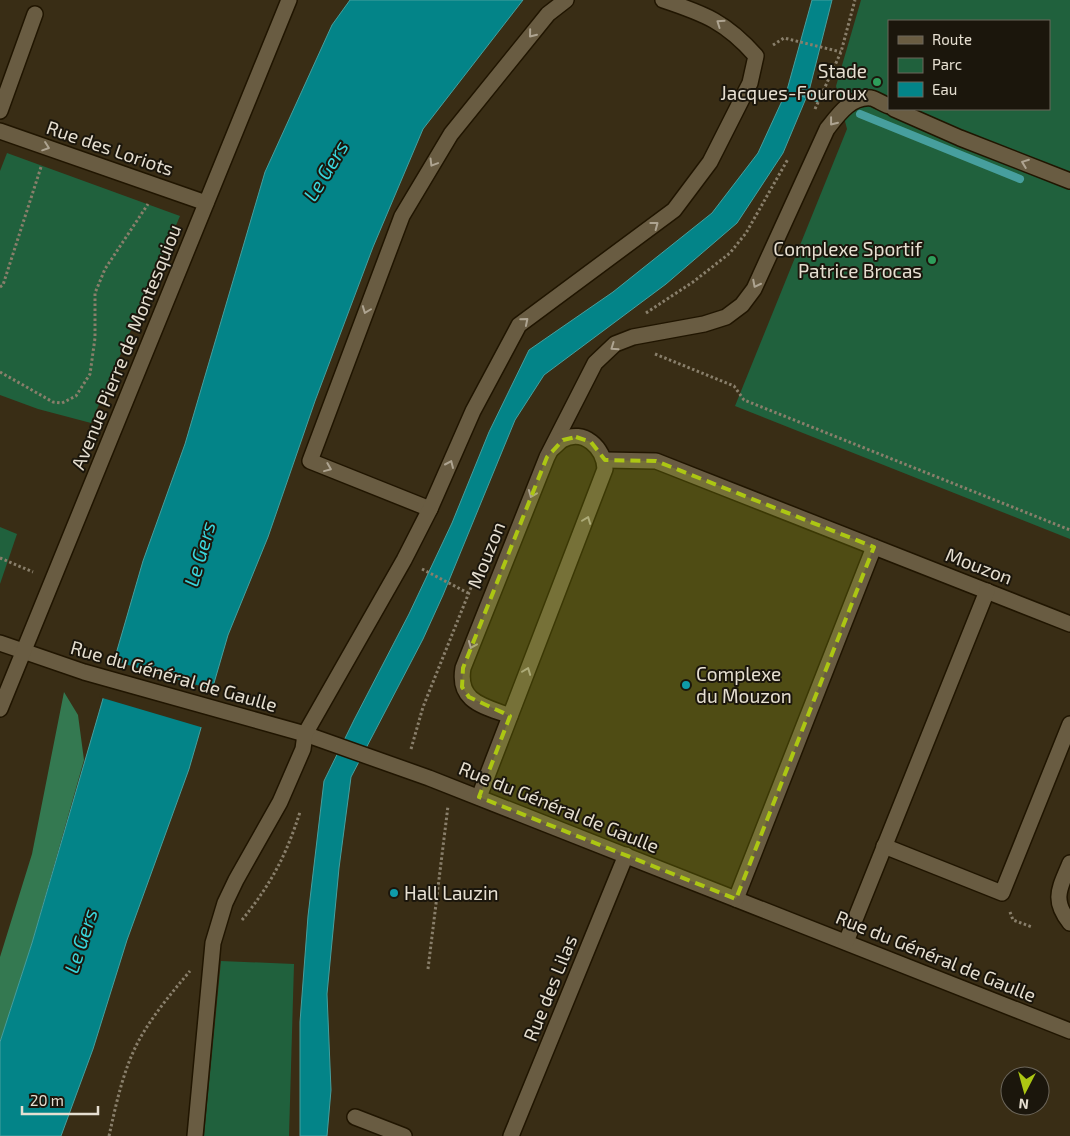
<svg xmlns="http://www.w3.org/2000/svg" width="1070" height="1136" font-family="'Exo 2',sans-serif">
  <style>
    .green { fill: #20613d; fill-rule: evenodd }
    .forest { fill: #347951 }
    .water { fill: #038488; stroke: #479f9e }
    .pier { fill: #392d15 }
    .lines { fill: none; stroke-linecap: round; stroke-linejoin: round }
    .stream { stroke: #479f9e; stroke-width: 8 }
    .minor-casing { stroke: #201500; stroke-width: 18 }
    .path { stroke: #897f6b; stroke-width: 3; stroke-dasharray: 2.5 2.5; stroke-linecap: butt }
    .minor { stroke: #695c42; stroke-width: 15 }
    .oneway { stroke: #aea491 }
    .marked { fill: #acc613; fill-opacity: 0.2; stroke: #acc613; stroke-width: 4; stroke-dasharray: 10 6; stroke-linejoin: round }
    .leisure-dot { fill: #2e9e5b; stroke: #1b160c; stroke-width: 2 }
    .culture-dot { fill: #0f9aa8; stroke: #1b160c; stroke-width: 2 }
    .labels { text-anchor: middle; stroke-width: 4; stroke-linejoin: round; paint-order: stroke }
    .poi-label { font-size: 19px; fill: #e6dfd1; stroke: #1b160c; text-anchor: end }
    .street-label { font-size: 19px; fill: #e6dfd1; stroke: #1b160c }
    .water-label { font-size: 20px; font-style: italic; fill: #3ad6dc; stroke: #1b160c }
  </style>
  <rect width="100%" height="100%" fill="#392d15"/>
  <!-- green -->
  <g class="green">
    <path d="M861 0H1070V539L735 406 847 129 836 86ZM889 21H1049V109H889Z"/>
    <path d="M7 153 180 216 91 423 38 409 0 395V171Z"/>
    <path d="M0 527 17 534 0 584Z"/>
    <path d="M221 961 294 964 289 1136H204Z"/>
  </g>
  <!-- forest -->
  <path class="forest" d="M64 692 78 715 84 760 32 943 0 1042V957L32 854Z"/>
  <!-- water -->
  <g class="water">
    <path d="M350 0H523L423 129 373 247 315 401 268 537 228 635 189 769 127 940 93 1049 61 1136H0V1042L32 943 143 561 185 444 265 172 332 25Z"/>
    <path d="M812 0H832L809 91 783 153 737 223 666 284 544 375 515 420 443 595 423 639 351 777 339 868 327 994 331 1090 327 1136H300V1022L308 916 324 781 354 720 409 614 452 523 489 432 529 350 613 292 712 213 758 153 787 90Z"/>
  </g>
  <!-- pier -->
  <path class="pier" d="M111 660 214 690 204 728 99 697Z"/>
  <g class="lines">
    <!-- stream -->
    <g class="stream">
      <path d="M800 92 817 98"/>
      <path d="M860 114 1020 179"/>
    </g>
    <defs>
      <g id="minor">
        <path d="M894 109 960 138 1070 181"/>
        <path d="M0 111 35 14"/>
        <path d="M0 131 206 203"/>
        <path d="M605 460 656 461 1070 624"/>
        <path d="M430 509 310 461 402 216 451 134 548 14 566 0"/>
        <path d="M0 643 84 672 305 734 429 778 1070 1031"/>
        <path d="M0 709 289 0"/>
        <path d="M510 716C484 706 457 702 463 668L547 457 595 363 615 344 633 337 704 324 726 317 742 305 754 289 827 129C838 115 851 96 871 98 876 99 883 104 889 106"/>
        <path d="M479 797 605 469C604 448 584 428 562 440 559 442 556 446 553 448"/>
        <path d="M884 846 1002 893 1070 724"/>
        <path d="M1070 863C1060 888 1051 899 1070 923"/>
        <path d="M736 899 874 547"/>
        <path d="M846 942 987 591"/>
        <path d="M355 1117 404 1136"/>
        <path d="M195 1136 213 943 225 903 236 880 280 802 303 749 305 734 404 560 430 509 473 411 519 325 674 210 710 162 750 83 756 56C726 22 705 14 663 0"/>
        <path d="M511 1136 626 855"/>
      </g>
    </defs>
    <!-- minor casing -->
    <use href="#minor" class="minor-casing"/>
    <!-- path -->
    <g class="path">
      <path d="M773 45 784 38 841 52"/>
      <path d="M815 109 841 52 855 0"/>
      <path d="M0 287 3 285 41 167"/>
      <path d="M646 313 693 282 730 253 746 233 788 159"/>
      <path d="M655 354 734 386 744 400 1070 530"/>
      <path d="M0 372 53 402 62 403 76 396 90 374 95 338V293L105 269 148 204"/>
      <path d="M0 558 33 572"/>
      <path d="M422 569 468 593"/>
      <path d="M411 749 423 707 474 580"/>
      <path d="M1010 912 1013 920 1032 927"/>
      <path d="M242 920C271 884 286 856 300 812"/>
      <path d="M428 969 448 806"/>
      <path d="M109 1136C117 1100 125 1061 145 1030 158 1009 174 990 190 971"/>
    </g>
    <!-- minor -->
    <use href="#minor" class="minor"/>
  </g>
  <!-- one-way arrows -->
  <defs><path id="oneway-chevron" d="M-2-3.5L2.5 0L-2 3.5" fill="none" stroke-width="1.6" stroke-linecap="round" stroke-linejoin="round" transform="scale(1.25)"/></defs>
  <g class="oneway">
    <use href="#oneway-chevron" transform="translate(720 23) rotate(-145)"/>
    <use href="#oneway-chevron" transform="translate(532 34) rotate(129)"/>
    <use href="#oneway-chevron" transform="translate(833 122) rotate(128)"/>
    <use href="#oneway-chevron" transform="translate(46 147) rotate(19)"/>
    <use href="#oneway-chevron" transform="translate(433 163) rotate(121)"/>
    <use href="#oneway-chevron" transform="translate(1025 163) rotate(-159)"/>
    <use href="#oneway-chevron" transform="translate(655 225) rotate(-37)"/>
    <use href="#oneway-chevron" transform="translate(756 284) rotate(117)"/>
    <use href="#oneway-chevron" transform="translate(366 310) rotate(111)"/>
    <use href="#oneway-chevron" transform="translate(525 321) rotate(-40)"/>
    <use href="#oneway-chevron" transform="translate(614 347) rotate(145)"/>
    <use href="#oneway-chevron" transform="translate(450 464) rotate(-66)"/>
    <use href="#oneway-chevron" transform="translate(328 468) rotate(22)"/>
    <use href="#oneway-chevron" transform="translate(532 494) rotate(112)"/>
    <use href="#oneway-chevron" transform="translate(587 520) rotate(-69)"/>
    <use href="#oneway-chevron" transform="translate(472 645) rotate(112)"/>
    <use href="#oneway-chevron" transform="translate(527 671) rotate(-69)"/>
  </g>
  <!-- marked area -->
  <path class="marked" d="M576 437 591 442 605 460 656 461 874 547 736 899 479 797 510 716 469 697 462 687 463 668 547 457 563 440Z"/>
  <!-- markers -->
  <g class="leisure-dot">
    <circle cx="877" cy="82" r="5"/>
    <circle cx="932" cy="260" r="5"/>
  </g>
  <g class="culture-dot">
    <circle cx="686" cy="685" r="5"/>
    <circle cx="394" cy="893" r="5"/>
  </g>
  <g class="labels">
    <!-- poi labels -->
    <g class="poi-label">
      <text x="867" y="78">Stade<tspan x="867" dy="22">Jacques-Fouroux</tspan></text>
      <text x="922" y="256">Complexe Sportif<tspan x="922" dy="22">Patrice Brocas</tspan></text>
      <text x="696" y="681" text-anchor="start">Complexe<tspan x="696" dy="22">du Mouzon</tspan></text>
      <text x="404" y="900" text-anchor="start">Hall Lauzin</text>
    </g>
    <!-- street labels -->
    <g class="street-label">
      <text transform="translate(110 148) rotate(19)" y="7">Rue des Loriots</text>
      <text transform="translate(126 347) rotate(-68)" y="7">Avenue Pierre de Montesquiou</text>
      <text transform="translate(486 555) rotate(-68)" y="7">Mouzon</text>
      <text transform="translate(979 566) rotate(21)" y="7">Mouzon</text>
      <text transform="translate(174 676) rotate(16)" y="7">Rue du Général de Gaulle</text>
      <text transform="translate(559 807) rotate(22)" y="7">Rue du Général de Gaulle</text>
      <text transform="translate(936 956) rotate(22)" y="7">Rue du Général de Gaulle</text>
      <text transform="translate(550 988) rotate(-68)" y="7">Rue des Lilas</text>
    </g>
    <!-- water labels -->
    <g class="water-label">
      <text transform="translate(326 171) rotate(-59)" y="7">Le Gers</text>
      <text transform="translate(200 554) rotate(-74)" y="7">Le Gers</text>
      <text transform="translate(81 941) rotate(-72)" y="7">Le Gers</text>
    </g>
  </g>
  <!-- legend -->
  <rect x="888" y="20" width="162" height="90" fill="#1b160c" stroke="#6c665b"/>
  <rect x="898" y="36" width="25" height="8" fill="#695c42" stroke="#6c665b"/>
  <text x="932" y="45" font-size="15" fill="#e6dfd1">Route</text>
  <rect x="898" y="58" width="25" height="15" fill="#20613d" stroke="#6c665b"/>
  <text x="932" y="70" font-size="15" fill="#e6dfd1">Parc</text>
  <rect x="898" y="82" width="25" height="15" fill="#038488" stroke="#6c665b"/>
  <text x="932" y="95" font-size="15" fill="#e6dfd1">Eau</text>
  <!-- north arrow -->
  <g transform="translate(1025 1091) rotate(186)"><circle r="24" fill="#1b160c" stroke="#6c665b"/>
  <path d="M0-4L9 19L0 12L-9 19Z" fill="#acc613"/>
  <text y="-8" font-size="14" font-weight="bold" text-anchor="middle" fill="#e6dfd1">N</text>
  </g>
  <!-- scale -->
  <path d="M22 1106v8h76v-8" fill="none" stroke="#e6dfd1" stroke-width="2.5"/>
  <text x="30" y="1106" font-size="15" fill="#e6dfd1" stroke="#1b160c" stroke-width="4" paint-order="stroke">20 m</text>
</svg>
